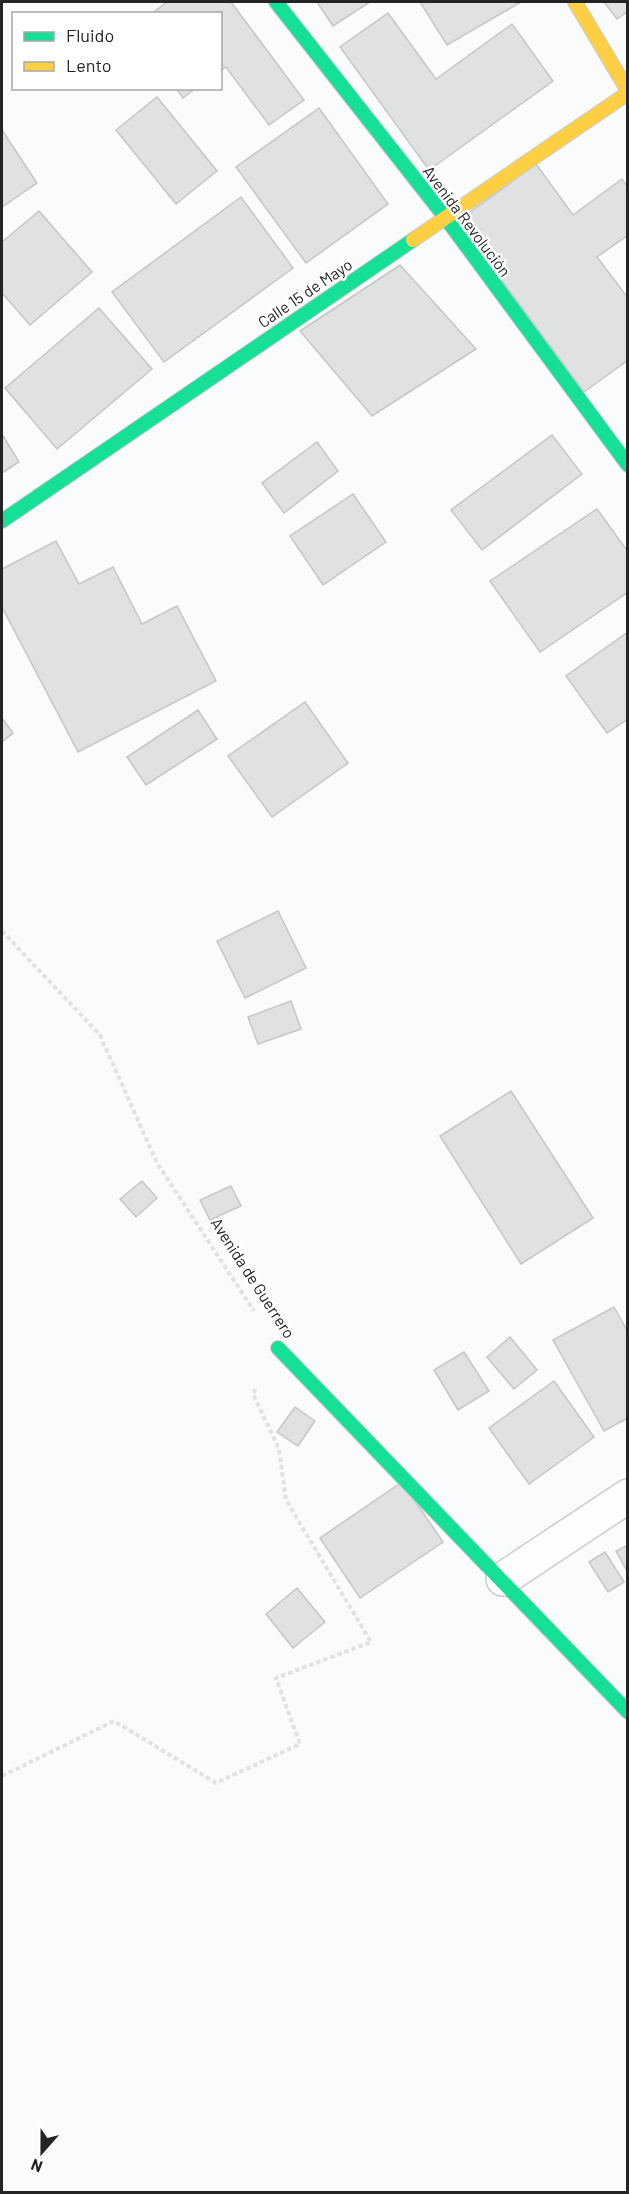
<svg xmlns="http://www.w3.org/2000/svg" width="629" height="2194" font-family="Barlow,sans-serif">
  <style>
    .building { fill: #e0e1e3; stroke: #c5c6c7; stroke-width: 1.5 }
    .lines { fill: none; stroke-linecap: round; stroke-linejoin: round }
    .street-casing { stroke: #cbcccd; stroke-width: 36 }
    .fast-casing { stroke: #cbcccd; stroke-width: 16 }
    .slow-casing { stroke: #cbcccd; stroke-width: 16 }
    .path { stroke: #e2e2e4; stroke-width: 4; stroke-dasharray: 4.5 3; stroke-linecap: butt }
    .street { stroke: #fefeff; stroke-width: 33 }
    .fast { stroke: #16e098; stroke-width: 14 }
    .slow { stroke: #ffcf43; stroke-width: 14 }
    .labels { text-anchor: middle; stroke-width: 5; stroke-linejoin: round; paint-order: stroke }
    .street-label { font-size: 16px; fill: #232425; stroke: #fff }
  </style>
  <rect width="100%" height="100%" fill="#fafbfd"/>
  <!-- building -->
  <g class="building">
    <path d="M167 2H231L304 100 269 125 226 67 220 71V14H151Z"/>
    <path d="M317 2H370L333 26Z"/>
    <path d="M420 2H521L447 45Z"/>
    <path d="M604 2H628V11L617 19Z"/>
    <path d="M388 13 436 79 512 24 553 81 429 170 340 47Z"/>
    <path d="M176 88H196L183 98Z"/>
    <path d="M157 97 217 171 176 204 116 130Z"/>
    <path d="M319 108 388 204 306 263 236 167Z"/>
    <path d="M2 130 37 183 2 207Z"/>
    <path d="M536 164 573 215 622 179 628 187V235L597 257 628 298V360L584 392 458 221Z"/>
    <path d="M241 197 293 268 164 362 112 292Z"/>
    <path d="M39 211 92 272 30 325 2 293V242Z"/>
    <path d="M400 265 476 349 372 416 300 331Z"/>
    <path d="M99 308 152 369 57 449 5 388Z"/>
    <path d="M2 434 19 462 2 473Z"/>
    <path d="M552 435 582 474 482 550 451 510Z"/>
    <path d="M317 442 338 471 284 513 262 483Z"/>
    <path d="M353 494 386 542 323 585 290 536Z"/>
    <path d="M597 509 628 552V592L540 652 490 581Z"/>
    <path d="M56 541 79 584 113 567 142 624 177 606 216 681 78 752 2 607V569Z"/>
    <path d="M628 632V719L607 733 566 676Z"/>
    <path d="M305 702 348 763 272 817 228 756Z"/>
    <path d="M198 710 217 739 146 785 127 757Z"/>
    <path d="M2 718 13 733 2 742Z"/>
    <path d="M278 911 306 968 245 998 217 941Z"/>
    <path d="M291 1001 301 1029 258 1044 248 1017Z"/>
    <path d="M511 1091 593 1218 521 1264 440 1136Z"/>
    <path d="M142 1181 157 1198 136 1217 120 1199Z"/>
    <path d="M231 1186 241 1206 210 1220 200 1200Z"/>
    <path d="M614 1307 628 1332V1418L604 1431 553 1340Z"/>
    <path d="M510 1337 537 1370 514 1389 487 1357Z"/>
    <path d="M464 1352 489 1391 458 1410 434 1370Z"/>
    <path d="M554 1381 594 1437 529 1484 489 1428Z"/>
    <path d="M295 1407 315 1421 298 1446 277 1432Z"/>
    <path d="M402 1482 443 1542 360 1598 320 1538Z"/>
    <path d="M628 1545V1573L616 1551Z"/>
    <path d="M605 1552 624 1582 608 1592 589 1562Z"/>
    <path d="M297 1588 325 1622 293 1648 266 1614Z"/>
  </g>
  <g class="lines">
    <defs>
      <path id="street" d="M503 1579 628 1496"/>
      <g id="fast">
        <path d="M276 2 445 217 628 465"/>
        <path d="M2 521 413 240"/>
        <path d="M278 1348 628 1712"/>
      </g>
      <g id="slow">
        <path d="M575 2 628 91"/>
        <path d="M413 240 628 93"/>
      </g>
    </defs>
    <!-- street casing -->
    <use href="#street" class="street-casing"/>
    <!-- fast casing -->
    <use href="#fast" class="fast-casing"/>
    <!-- slow casing -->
    <use href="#slow" class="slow-casing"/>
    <!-- path -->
    <g class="path">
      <path d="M2 931 100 1035 157 1163 254 1311"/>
      <path d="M2 1776 114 1721 216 1783 300 1744 276 1678 371 1642 286 1500 279 1449 253 1394 256 1388"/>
    </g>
    <!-- street -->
    <use href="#street" class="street"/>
    <!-- fast -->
    <use href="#fast" class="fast"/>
    <!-- slow -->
    <use href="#slow" class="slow"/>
  </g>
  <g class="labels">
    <!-- street labels -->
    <g class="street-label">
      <text transform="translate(467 221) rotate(53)" y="6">Avenida Revolución</text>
      <text transform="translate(305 293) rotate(-34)" y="6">Calle 15 de Mayo</text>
      <text transform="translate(253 1278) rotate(57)" y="6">Avenida de Guerrero</text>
    </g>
  </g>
  <!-- border -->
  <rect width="629" height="2194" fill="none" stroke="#232425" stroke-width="6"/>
  <!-- legend -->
  <rect x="12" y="12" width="210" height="78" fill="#ffffff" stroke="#a7a7a8" stroke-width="1.5"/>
  <rect x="24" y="32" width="30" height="9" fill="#16e098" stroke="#a7a7a8" stroke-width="1.5"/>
  <text x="66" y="42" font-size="18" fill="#232425">Fluido</text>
  <rect x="24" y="62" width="30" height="9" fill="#ffcf43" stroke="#a7a7a8" stroke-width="1.5"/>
  <text x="66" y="72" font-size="18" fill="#232425">Lento</text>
  <!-- north arrow -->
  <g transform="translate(42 2152) rotate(201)" stroke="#ffffff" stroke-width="4.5" paint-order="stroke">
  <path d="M0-4.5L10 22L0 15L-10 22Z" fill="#232425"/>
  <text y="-9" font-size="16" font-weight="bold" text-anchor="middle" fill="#232425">N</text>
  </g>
</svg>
